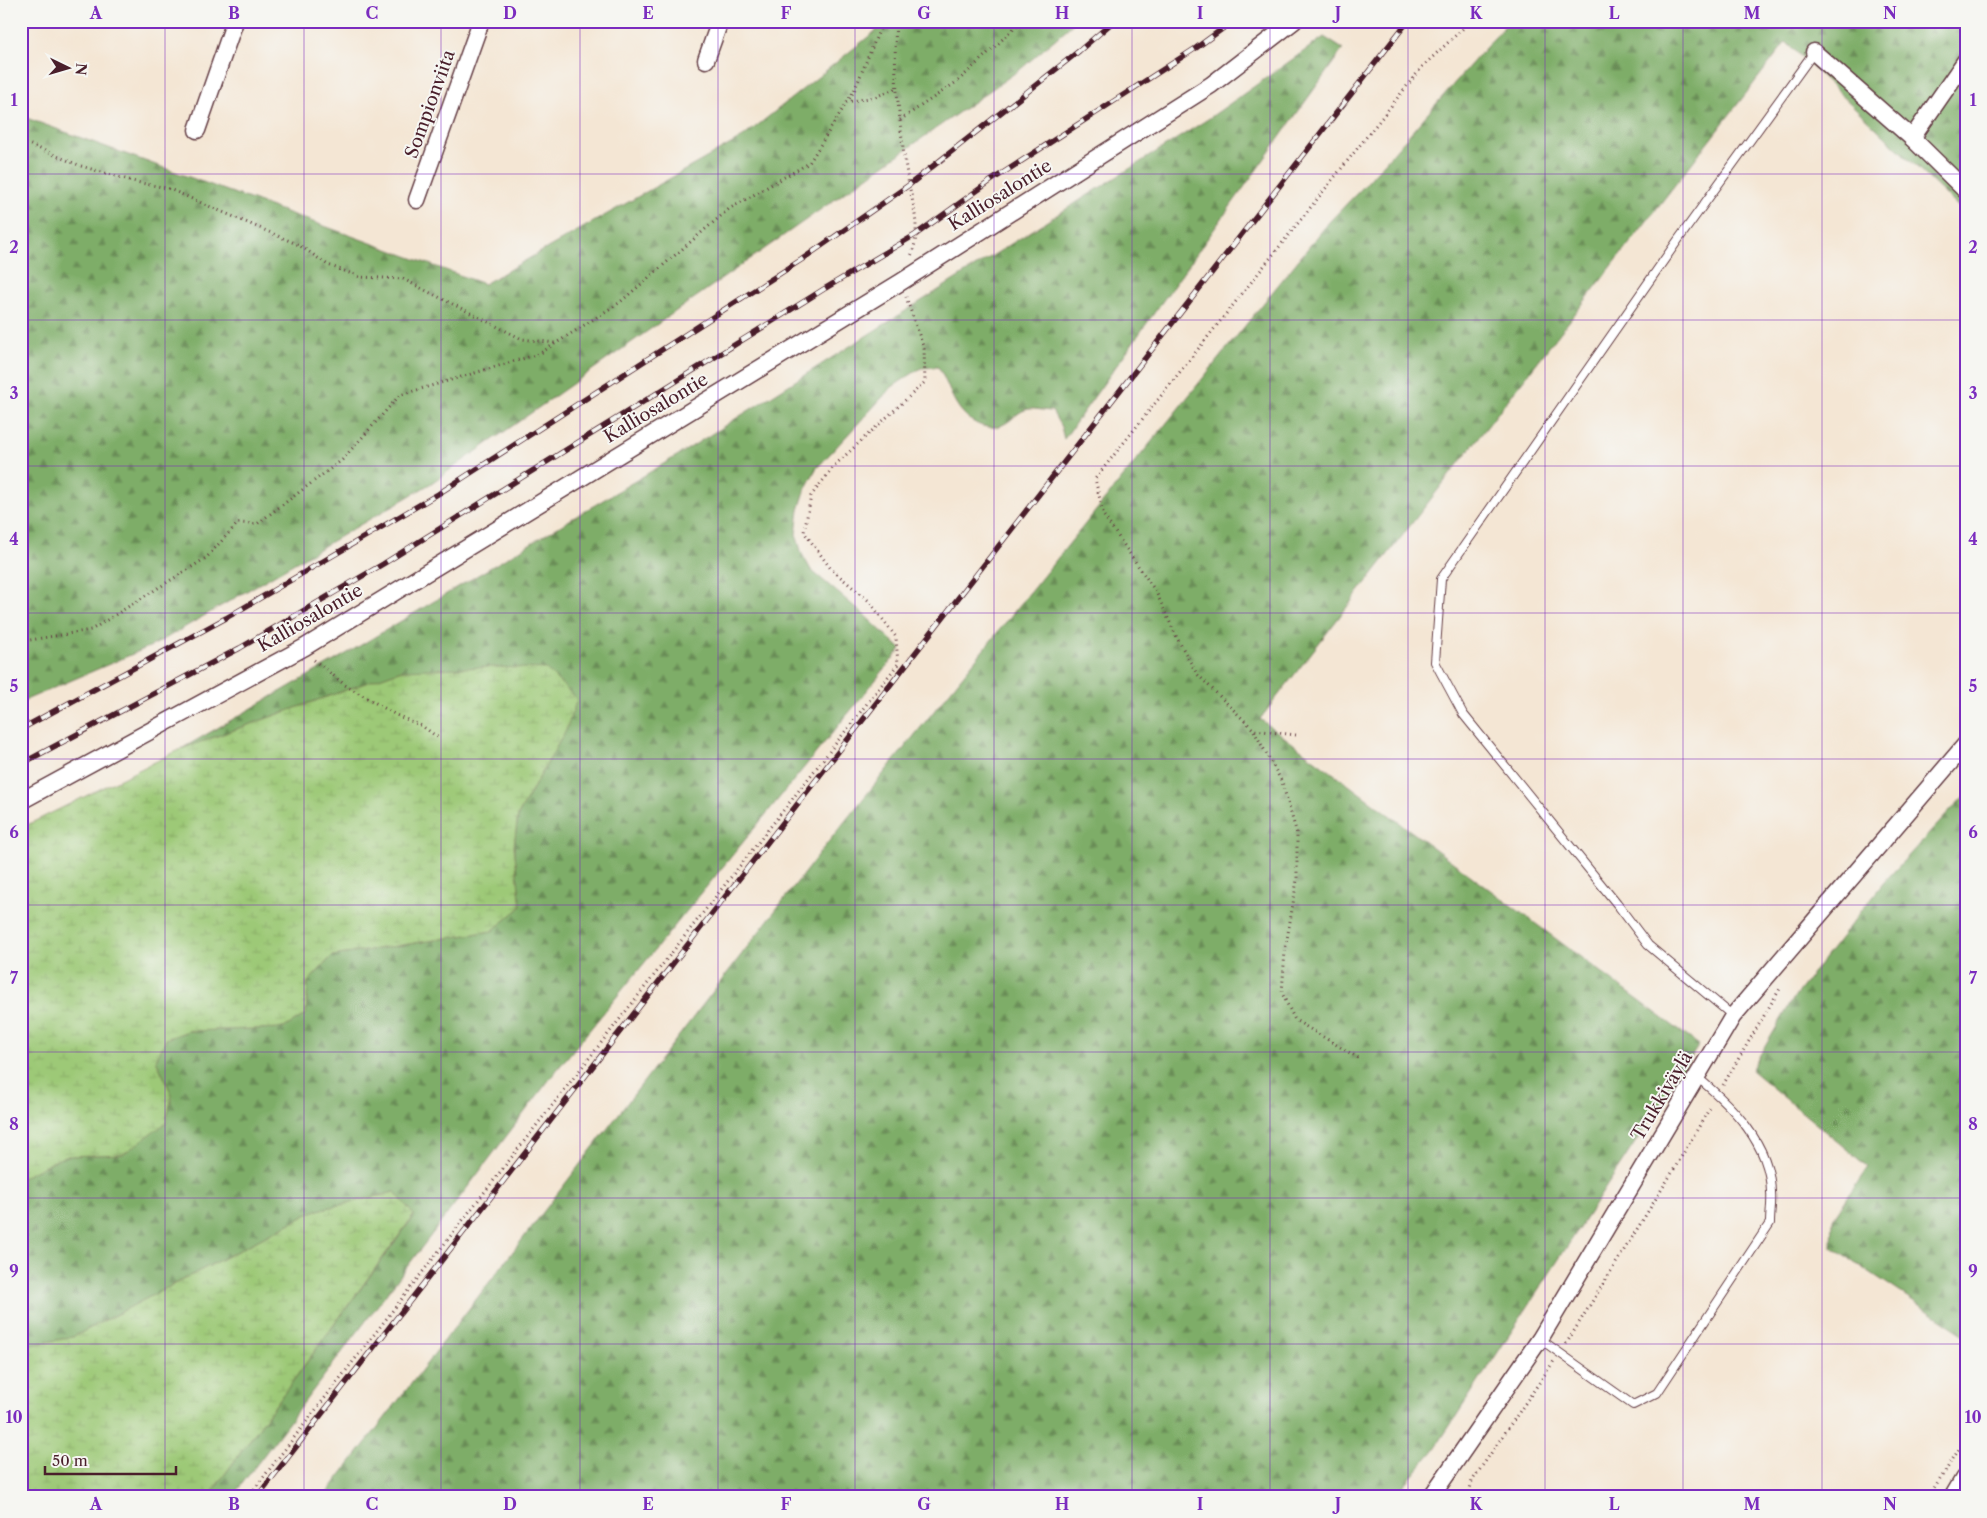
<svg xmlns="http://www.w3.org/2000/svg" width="1987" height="1518" font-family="'Libre Caslon Text',serif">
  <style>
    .forest { fill: url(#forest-firs); stroke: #64664a }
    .wetland { fill: url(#wetland-marsh); stroke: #747451 }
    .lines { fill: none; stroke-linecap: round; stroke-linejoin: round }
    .lane-casing { stroke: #643d44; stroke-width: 10 }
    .street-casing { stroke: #643d44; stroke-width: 19 }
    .secondary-casing { stroke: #643d44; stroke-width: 25 }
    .path { stroke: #643d44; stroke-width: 3; stroke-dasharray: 1 4; stroke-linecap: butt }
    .lane { stroke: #fff; stroke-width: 8 }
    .street { stroke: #fff; stroke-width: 16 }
    .secondary { stroke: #fff; stroke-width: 22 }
    .rail-casing { stroke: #4a1f2b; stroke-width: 5.5 }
    .rail { stroke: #f6f6f2; stroke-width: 4; stroke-dasharray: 11; stroke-linecap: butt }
    .grid { fill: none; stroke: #7b2cbf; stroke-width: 1; stroke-opacity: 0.55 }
    .labels { text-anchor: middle; stroke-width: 4; stroke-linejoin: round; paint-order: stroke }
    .street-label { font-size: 18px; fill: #4a1f2b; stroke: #f6f6f2 }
    .neatline { fill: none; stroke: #7b2cbf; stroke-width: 2 }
    .grid-label { font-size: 16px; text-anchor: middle; font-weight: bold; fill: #7b2cbf }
  </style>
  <defs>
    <pattern id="forest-firs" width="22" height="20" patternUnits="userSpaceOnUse" patternTransform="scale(1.25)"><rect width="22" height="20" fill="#7ead68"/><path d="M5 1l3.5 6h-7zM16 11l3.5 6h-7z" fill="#698c56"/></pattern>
    <pattern id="wetland-marsh" width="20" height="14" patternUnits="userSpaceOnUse" patternTransform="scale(1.25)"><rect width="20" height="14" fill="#9dc977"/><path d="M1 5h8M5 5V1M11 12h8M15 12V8" fill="none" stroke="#89ac67"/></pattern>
  </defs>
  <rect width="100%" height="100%" fill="#f6f6f2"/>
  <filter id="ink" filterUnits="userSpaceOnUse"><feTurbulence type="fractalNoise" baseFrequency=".02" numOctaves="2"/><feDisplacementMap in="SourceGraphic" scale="10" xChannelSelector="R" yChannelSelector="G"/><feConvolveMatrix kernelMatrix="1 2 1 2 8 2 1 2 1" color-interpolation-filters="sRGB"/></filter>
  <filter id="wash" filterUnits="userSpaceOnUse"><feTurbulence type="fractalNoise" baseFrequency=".0096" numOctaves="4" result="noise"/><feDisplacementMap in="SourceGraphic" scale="20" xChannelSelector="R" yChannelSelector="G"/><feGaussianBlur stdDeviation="1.12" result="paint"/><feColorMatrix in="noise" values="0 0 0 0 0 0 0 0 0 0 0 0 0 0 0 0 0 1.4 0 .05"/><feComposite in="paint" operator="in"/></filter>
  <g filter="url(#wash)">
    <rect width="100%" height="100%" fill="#f4e6d4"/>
    <!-- forest -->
    <g class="forest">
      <path d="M888 21H1076L1022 68 430 484 156 644 21 702V116L484 284 743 137Z"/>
      <path d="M1509 21H1966V214L1786 42 1260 719 1699 1045 1434 1450 1394 1497H324L825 846 1329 222 1364 186Z"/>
      <path d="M1324 37 1343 49 1064 439 1061 427 1052 411C1044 411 1032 407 1025 410 1018 412 1012 420 1006 423 992 432 975 426 964 414 951 401 948 382 938 367L921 368 892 387 816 469 806 488 799 510 796 534 802 554 811 570 862 613 901 649 556 1071 232 1497H215L214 1489 414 1216 395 1192 314 1211 73 1337 21 1347V1287L28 1282 24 1254 21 1253V1178L65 1156 123 1154 172 1095 156 1060 166 1039 188 1031 284 1028 306 1014 308 982 332 956 492 931 521 907 514 846 518 815 566 730 402 670 181 749 346 654 680 454 1208 119Z"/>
      <path d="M1966 794V1336L1832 1247 1833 1219 1868 1167 1751 1070 1795 996 1884 882Z"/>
    </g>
    <!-- wetland -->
    <g class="wetland">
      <path d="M492 667 546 669 577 699 566 730 518 815 514 846 521 907 492 931 332 956 308 982 306 1014 284 1028 188 1031 166 1039 156 1060 172 1095 166 1123 123 1154 65 1156 21 1178V828L181 749 402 670Z"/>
      <path d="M395 1192 414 1215 214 1489 215 1497H21V1347L73 1337 314 1211Z"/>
    </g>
  </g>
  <g filter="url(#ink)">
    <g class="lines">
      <defs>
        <g id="lane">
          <path d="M1733 1016 1648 945 1617 904 1463 714 1435 662 1441 579 1678 240 1814 52"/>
          <path d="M1540 1339 1633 1405 1657 1393 1770 1223C1770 1213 1772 1203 1771 1192 1770 1143 1732 1106 1697 1077"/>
        </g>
        <g id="street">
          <path d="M1814 52 1912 138 1966 191"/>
          <path d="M706 60 720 21"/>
          <path d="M197 130 235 21"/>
          <path d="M1912 138 1966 60"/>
          <path d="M417 200 481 21"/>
          <path d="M21 801 305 647 901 282 1211 85 1294 21"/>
          <path d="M1431 1497 1540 1339 1733 1016 1966 744"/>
        </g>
        <path id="secondary" d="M1956 1497 1966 1480"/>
      </defs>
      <!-- lane casing -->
      <use href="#lane" class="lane-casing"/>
      <!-- street casing -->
      <use href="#street" class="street-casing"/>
      <!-- secondary casing -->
      <use href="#secondary" class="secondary-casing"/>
      <!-- path -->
      <g class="path">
        <path d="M896 21C894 54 896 88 900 120 902 142 905 164 909 185 914 207 921 233 911 256"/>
        <path d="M846 102 875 97 897 88"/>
        <path d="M900 120 958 81 1022 21"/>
        <path d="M21 141 81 166 136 182 167 188 299 245 328 265 360 277 403 279 522 339 555 343"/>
        <path d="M21 643 24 641 91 630 206 558 238 523 257 524 342 460 400 395 539 354 619 303 729 209 809 163 854 91 883 21"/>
        <path d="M314 660 345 685 396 715 422 726 440 739"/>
        <path d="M1254 731 1282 782 1297 834V880L1285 951 1282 993 1295 1020 1360 1059"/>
        <path d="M1296 735 1254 730 1197 674 1177 638 1156 592 1104 516 1095 479 1422 67 1471 21"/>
        <path d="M1723 1085 1781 987"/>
        <path d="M1566 1344 1673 1171 1711 1106"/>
        <path d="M248 1497 525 1140 898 664 896 637 869 601 831 569 804 532 811 496 835 465 925 382 924 349 906 297"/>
        <path d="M1468 1497 1472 1481 1554 1361"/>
        <path d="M1929 1497 1966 1438"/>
      </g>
      <!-- lane -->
      <use href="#lane" class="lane"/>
      <!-- street -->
      <use href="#street" class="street"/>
      <!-- secondary -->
      <use href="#secondary" class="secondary"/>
      <defs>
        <g id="rail">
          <path d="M21 729 226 618 438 494 801 260 909 185 1079 51 1114 21"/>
          <path d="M21 764 240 648 383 564 824 289 915 235 992 180 1196 48 1233 21"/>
          <path d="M257 1497 1408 21"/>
        </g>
      </defs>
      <!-- rail casing -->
      <use href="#rail" class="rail-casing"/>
      <!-- rail -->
      <use href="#rail" class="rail"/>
    </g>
  </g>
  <!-- grid -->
  <path class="grid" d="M165 21V1497M304 21V1497M441 21V1497M580 21V1497M718 21V1497M855 21V1497M994 21V1497M1132 21V1497M1270 21V1497M1408 21V1497M1545 21V1497M1683 21V1497M1822 21V1497M21 174H1966M21 320H1966M21 466H1966M21 613H1966M21 759H1966M21 905H1966M21 1052H1966M21 1198H1966M21 1344H1966"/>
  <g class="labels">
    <!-- street labels -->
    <g class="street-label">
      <text transform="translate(430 104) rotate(-70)" y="6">Sompionviita</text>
      <text transform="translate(1000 195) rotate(-32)" y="6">Kalliosalontie</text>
      <text transform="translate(656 408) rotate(-31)" y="6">Kalliosalontie</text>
      <text transform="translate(310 618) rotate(-30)" y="6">Kalliosalontie</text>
      <text transform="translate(1662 1096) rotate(-59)" y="6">Trukkiväylä</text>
    </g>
  </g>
  <!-- margin -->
  <rect width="1987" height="1518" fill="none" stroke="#f6f6f2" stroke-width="55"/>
  <!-- north arrow -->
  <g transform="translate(68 68) rotate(95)" stroke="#f6f6f2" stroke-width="4" paint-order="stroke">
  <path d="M0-4L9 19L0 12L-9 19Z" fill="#4a1f2b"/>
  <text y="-8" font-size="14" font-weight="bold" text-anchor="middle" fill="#4a1f2b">N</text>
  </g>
  <!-- scale -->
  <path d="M45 1466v8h131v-8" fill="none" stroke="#4a1f2b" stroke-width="2.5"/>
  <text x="52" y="1466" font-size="15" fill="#4a1f2b" stroke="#f6f6f2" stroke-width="4" paint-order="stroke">50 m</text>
  <rect x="28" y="28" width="1932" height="1462" class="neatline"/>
  <g class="grid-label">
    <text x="96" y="19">A</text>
    <text x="234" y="19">B</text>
    <text x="372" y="19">C</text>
    <text x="510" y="19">D</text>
    <text x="648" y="19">E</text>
    <text x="786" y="19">F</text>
    <text x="924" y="19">G</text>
    <text x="1062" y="19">H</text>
    <text x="1200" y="19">I</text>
    <text x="1338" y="19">J</text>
    <text x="1476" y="19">K</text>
    <text x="1614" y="19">L</text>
    <text x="1752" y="19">M</text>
    <text x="1890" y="19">N</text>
    <text x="14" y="106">1</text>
    <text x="1973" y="106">1</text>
    <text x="14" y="253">2</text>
    <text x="1973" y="253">2</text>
    <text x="14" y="399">3</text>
    <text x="1973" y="399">3</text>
    <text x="14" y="545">4</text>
    <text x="1973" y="545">4</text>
    <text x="14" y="692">5</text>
    <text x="1973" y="692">5</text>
    <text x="14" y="838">6</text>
    <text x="1973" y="838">6</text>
    <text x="14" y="984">7</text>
    <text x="1973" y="984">7</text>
    <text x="14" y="1130">8</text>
    <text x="1973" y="1130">8</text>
    <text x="14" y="1277">9</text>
    <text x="1973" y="1277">9</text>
    <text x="14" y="1423">10</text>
    <text x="1973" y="1423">10</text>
    <text x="96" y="1510">A</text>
    <text x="234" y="1510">B</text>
    <text x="372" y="1510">C</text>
    <text x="510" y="1510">D</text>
    <text x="648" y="1510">E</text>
    <text x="786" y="1510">F</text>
    <text x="924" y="1510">G</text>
    <text x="1062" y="1510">H</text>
    <text x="1200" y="1510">I</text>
    <text x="1338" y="1510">J</text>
    <text x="1476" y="1510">K</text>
    <text x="1614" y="1510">L</text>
    <text x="1752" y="1510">M</text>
    <text x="1890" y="1510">N</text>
  </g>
</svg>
